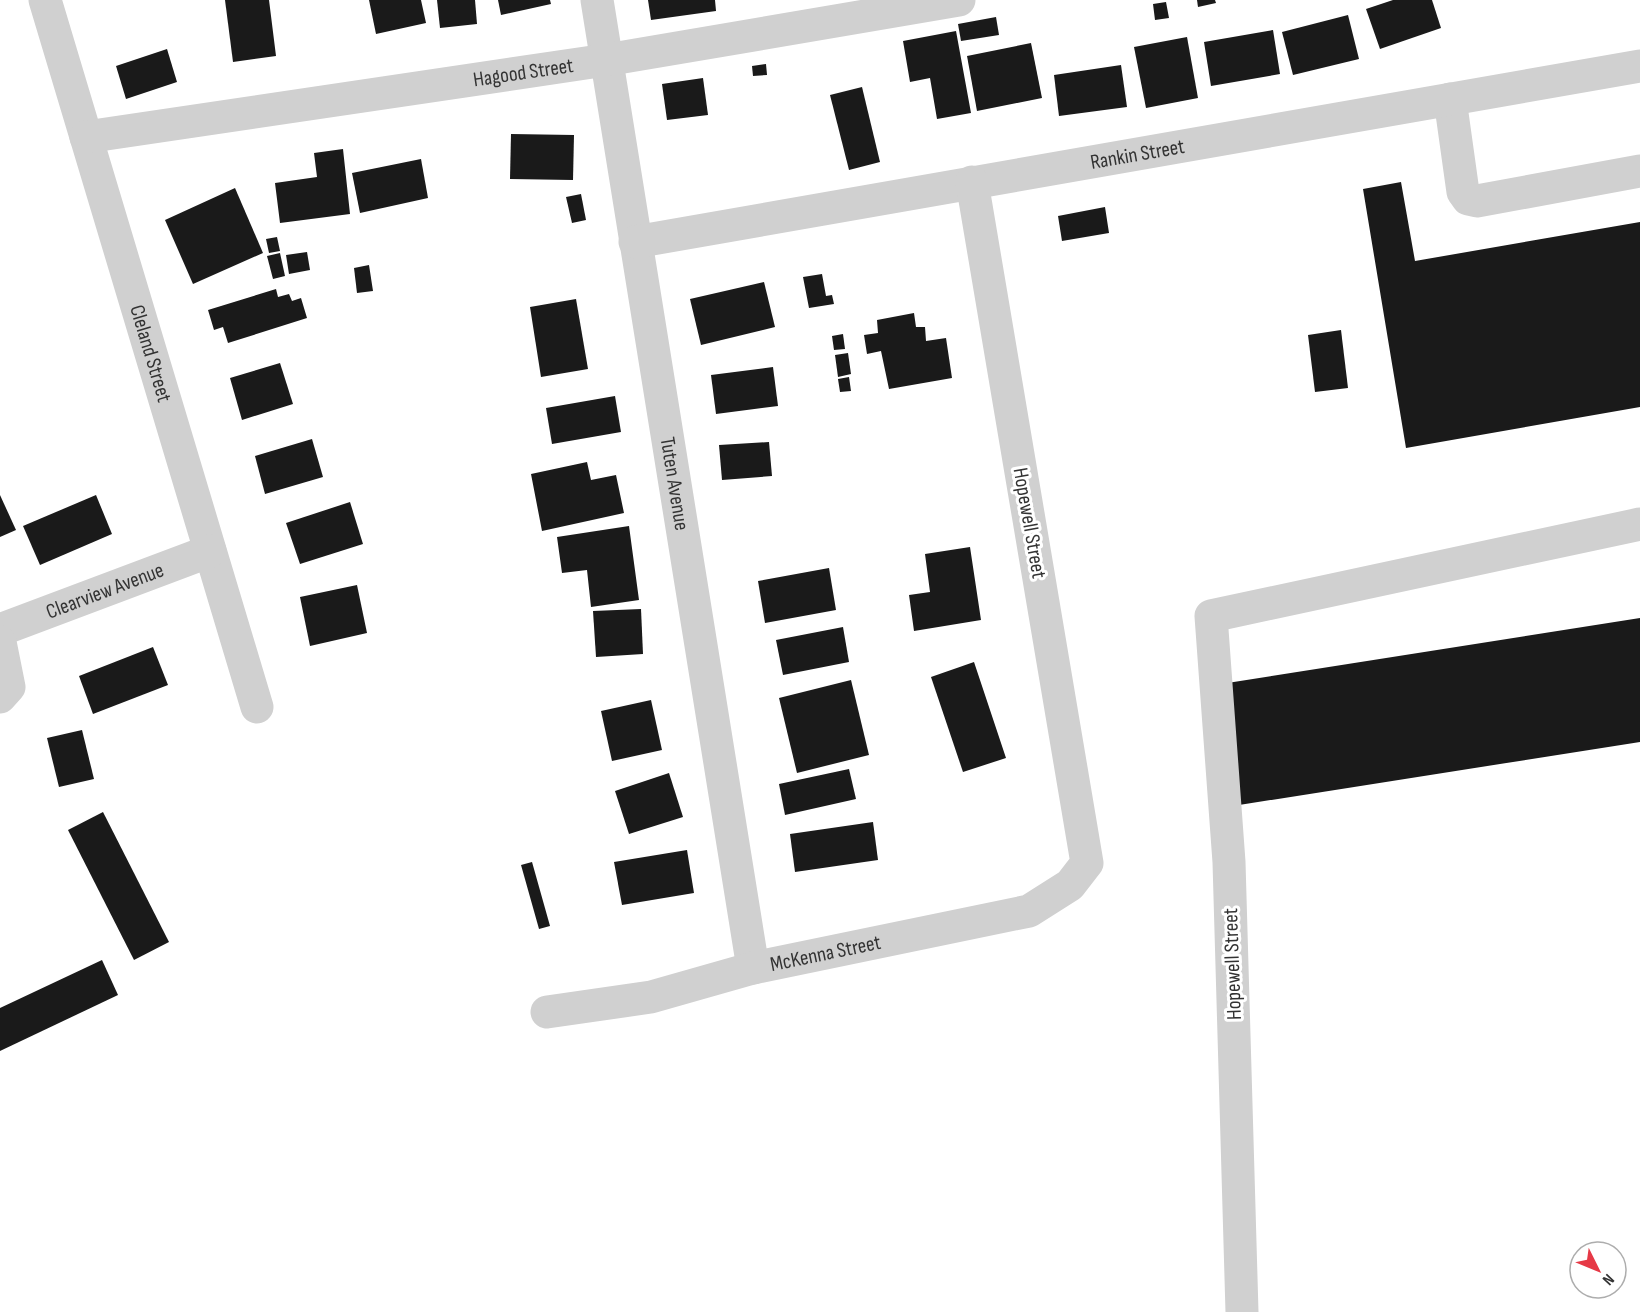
<svg xmlns="http://www.w3.org/2000/svg" width="1640" height="1312" font-family="'Sofia Sans Condensed',sans-serif">
  <style>
    .building { fill: #1a1a1a }
    .lines { fill: none; stroke-linecap: round; stroke-linejoin: round }
    .minor { stroke: #d0d0d0; stroke-width: 33 }
    .labels { text-anchor: middle; stroke-width: 6; stroke-linejoin: round; paint-order: stroke }
    .street-label { font-size: 21px; fill: #333; stroke: #fff }
  </style>
  <rect width="100%" height="100%" fill="#fff"/>
  <!-- building -->
  <g class="building">
    <path d="M225 0H269L276 56 233 62Z"/>
    <path d="M369 0H421L426 23 376 34Z"/>
    <path d="M437 0H475L477 24 440 28Z"/>
    <path d="M498 0H550L551 4 501 15Z"/>
    <path d="M648 0H715L716 11 651 20Z"/>
    <path d="M1197 0H1215L1216 3 1198 7Z"/>
    <path d="M1393 0H1432L1441 28 1380 49 1366 9Z"/>
    <path d="M1166 2 1169 18 1155 20 1153 4Z"/>
    <path d="M1348 15 1359 59 1293 75 1282 32Z"/>
    <path d="M996 17 999 35 961 41 958 24Z"/>
    <path d="M1273 30 1280 74 1211 86 1204 42Z"/>
    <path d="M956 31 971 113 937 119 930 78 910 82 903 41Z"/>
    <path d="M1187 37 1198 98 1146 108 1134 47Z"/>
    <path d="M1031 43 1042 98 977 111 967 56Z"/>
    <path d="M167 49 177 82 126 99 116 66Z"/>
    <path d="M766 64 767 75 753 76 752 66Z"/>
    <path d="M1121 65 1127 107 1059 116 1054 75Z"/>
    <path d="M703 78 708 115 667 120 662 84Z"/>
    <path d="M862 87 880 162 849 170 830 95Z"/>
    <path d="M511 134 574 135 573 180 510 179Z"/>
    <path d="M343 149 350 214 280 223 275 183 317 177 314 153Z"/>
    <path d="M421 159 428 198 360 213 352 173Z"/>
    <path d="M1401 182 1415 261 1640 222V407L1406 448 1363 189Z"/>
    <path d="M235 188 263 253 193 284 165 220Z"/>
    <path d="M581 194 586 220 572 223 566 197Z"/>
    <path d="M1105 207 1109 233 1062 241 1058 216Z"/>
    <path d="M277 237 280 251 269 253 266 239Z"/>
    <path d="M307 252 310 270 289 274 286 255Z"/>
    <path d="M280 253 285 276 273 279 267 256Z"/>
    <path d="M369 265 373 291 357 293 354 268Z"/>
    <path d="M822 274 826 296 832 295 834 304 809 308 803 277Z"/>
    <path d="M764 282 775 327 701 345 690 299Z"/>
    <path d="M276 289 278 297 289 294 292 301 301 298 307 318 228 343 223 327 214 330 208 310Z"/>
    <path d="M576 299 588 369 541 377 530 307Z"/>
    <path d="M914 313 916 327H925L926 341 946 338 952 378 889 389 881 351 867 354 864 335 878 333 877 320Z"/>
    <path d="M1341 330 1348 388 1315 392 1308 335Z"/>
    <path d="M843 334 845 349 834 350 832 336Z"/>
    <path d="M848 353 851 374 838 377 835 355Z"/>
    <path d="M280 363 293 404 242 420 230 378Z"/>
    <path d="M773 367 778 406 716 414 711 375Z"/>
    <path d="M849 377 851 391 840 392 838 379Z"/>
    <path d="M615 396 621 432 552 444 546 408Z"/>
    <path d="M312 439 323 477 265 494 255 456Z"/>
    <path d="M769 442 772 476 722 480 719 445Z"/>
    <path d="M587 462 591 480 616 475 624 513 542 531 531 474Z"/>
    <path d="M0 495 16 530 0 537Z"/>
    <path d="M96 495 112 534 40 565 23 526Z"/>
    <path d="M350 502 363 544 300 564 286 523Z"/>
    <path d="M629 526 639 600 591 607 587 570 562 573 557 537Z"/>
    <path d="M970 547 981 620 914 631 909 595 930 592 925 554Z"/>
    <path d="M829 568 836 610 765 623 758 581Z"/>
    <path d="M357 585 367 633 310 646 300 597Z"/>
    <path d="M641 609 643 654 596 657 593 611Z"/>
    <path d="M1640 618V742L1239 805 1221 684Z"/>
    <path d="M843 627 849 662 783 675 776 640Z"/>
    <path d="M153 647 168 685 93 714 79 676Z"/>
    <path d="M974 662 1006 758 963 772 931 677Z"/>
    <path d="M851 680 869 755 797 773 779 698Z"/>
    <path d="M651 700 662 750 612 761 601 711Z"/>
    <path d="M82 730 94 779 59 787 47 738Z"/>
    <path d="M849 769 856 799 785 815 779 784Z"/>
    <path d="M669 773 683 817 629 834 615 791Z"/>
    <path d="M103 812 169 942 134 960 68 830Z"/>
    <path d="M873 822 878 860 795 872 790 834Z"/>
    <path d="M687 850 694 893 622 905 614 862Z"/>
    <path d="M532 862 550 926 539 929 521 865Z"/>
    <path d="M102 960 118 995 0 1051V1008Z"/>
  </g>
  <g class="lines">
    <!-- minor -->
    <g class="minor">
      <path id="s1" d="M45 0 257 707"/>
      <path id="s2" d="M597 0 753 968"/>
      <path d="M1450 99 1463 192 1468 199 1477 201 1640 171"/>
      <path id="s3" d="M86 137 606 60 959 0"/>
      <path id="s4" d="M635 242 1640 66"/>
      <path id="s5" d="M0 630 210 551"/>
      <path d="M0 642 9 687 0 697"/>
      <path id="s6" d="M547 1012 651 997 753 968 1029 911 1070 885 1087 863 972 182"/>
      <path d="M1242 1312 1229 862 1211 616 1640 524"/>
    </g>
  </g>
  <g class="labels">
    <!-- street labels -->
    <g class="street-label">
      <text dy="7" stroke="none"><textPath href="#s3" startOffset="442">Hagood Street</textPath></text>
      <text dy="7" stroke="none"><textPath href="#s4" startOffset="510">Rankin Street</textPath></text>
      <text dy="7" stroke="none"><textPath href="#s1" startOffset="369">Cleland Street</textPath></text>
      <text dy="7" stroke="none"><textPath href="#s2" startOffset="490">Tuten Avenue</textPath></text>
      <text transform="translate(1030 523) rotate(80)" y="7">Hopewell Street</text>
      <text dy="7" stroke="none"><textPath href="#s5" startOffset="112">Clearview Avenue</textPath></text>
      <text dy="7" stroke="none"><textPath href="#s6" startOffset="285">McKenna Street</textPath></text>
      <text transform="translate(1232 964) rotate(-92)" y="7">Hopewell Street</text>
    </g>
  </g>
  <!-- north arrow -->
  <g transform="translate(1598 1270) rotate(133)"><circle r="28" fill="#ffffff" stroke="#adadad" stroke-width="1.5"/>
  <path d="M0-4.5L10 22L0 15L-10 22Z" fill="#e63946"/>
  <text y="-9" font-size="16" font-weight="bold" text-anchor="middle" fill="#333333">N</text>
  </g>
</svg>
